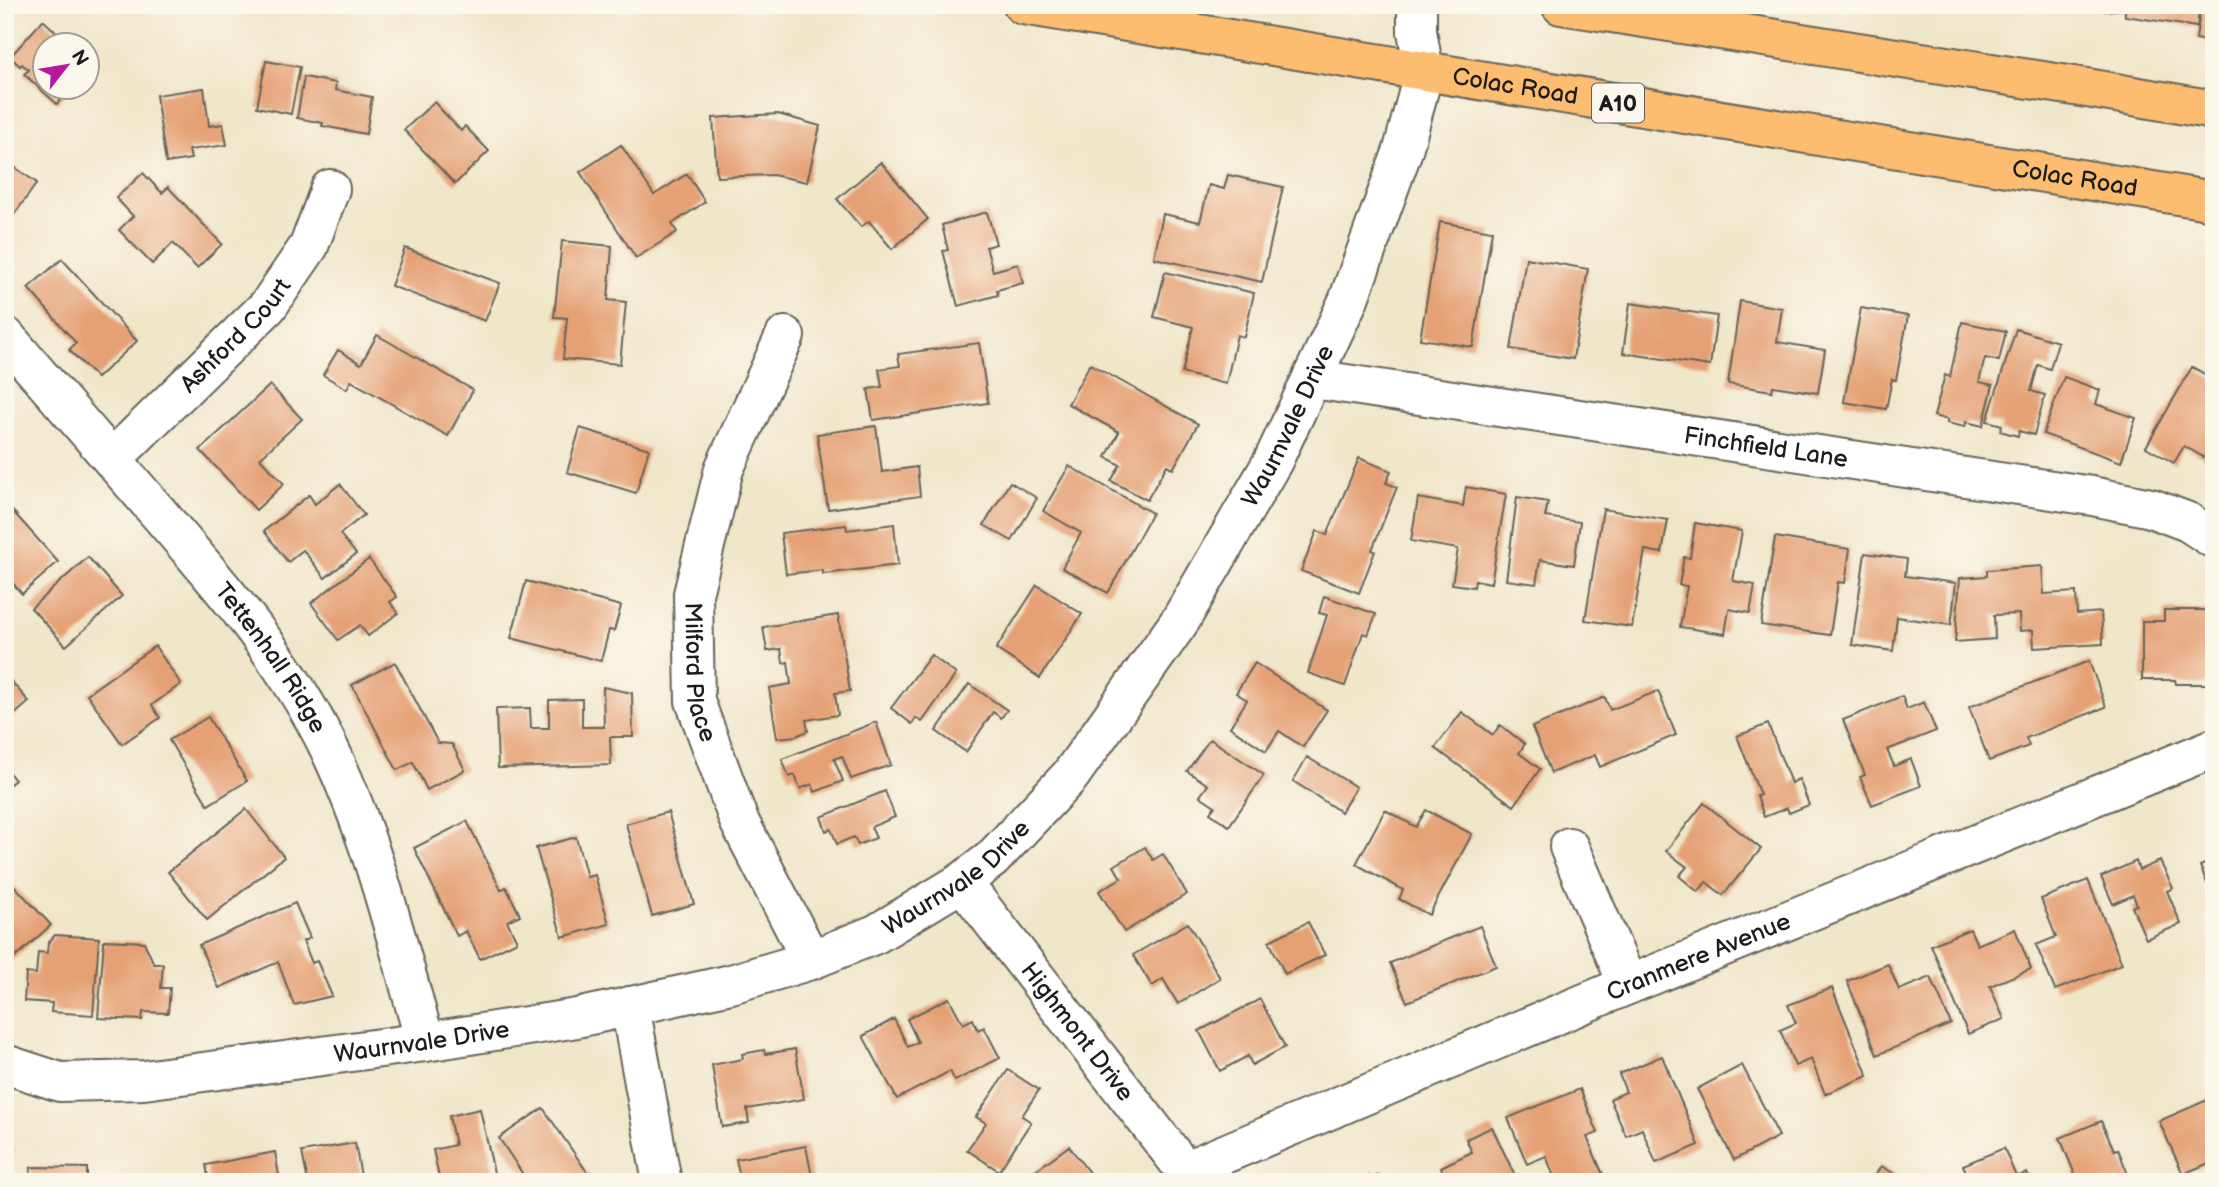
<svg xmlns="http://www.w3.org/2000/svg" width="2219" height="1187" font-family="'Balsamiq Sans',sans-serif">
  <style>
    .building { fill: #e5a174 }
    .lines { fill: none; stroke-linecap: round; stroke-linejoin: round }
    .minor-casing { stroke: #666359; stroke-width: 42 }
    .highway-casing { stroke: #666359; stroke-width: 42 }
    .minor { stroke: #fff; stroke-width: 38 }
    .highway { stroke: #fcbd6f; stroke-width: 38 }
    .labels { text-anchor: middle; stroke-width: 7; stroke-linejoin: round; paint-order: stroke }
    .shield { fill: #fbf7ec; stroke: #5f5e5a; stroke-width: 2 }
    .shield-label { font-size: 23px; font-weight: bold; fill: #1c1c1c }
    .street-label { font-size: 24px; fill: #1c1c1c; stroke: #fbf7ec }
  </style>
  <rect width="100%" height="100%" fill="#fbf7ec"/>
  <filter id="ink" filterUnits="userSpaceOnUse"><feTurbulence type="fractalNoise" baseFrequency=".0143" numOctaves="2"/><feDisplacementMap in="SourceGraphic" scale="14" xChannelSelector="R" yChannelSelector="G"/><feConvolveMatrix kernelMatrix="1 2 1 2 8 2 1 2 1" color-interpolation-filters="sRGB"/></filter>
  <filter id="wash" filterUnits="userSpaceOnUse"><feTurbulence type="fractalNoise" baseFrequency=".00686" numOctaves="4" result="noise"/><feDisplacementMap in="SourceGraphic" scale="28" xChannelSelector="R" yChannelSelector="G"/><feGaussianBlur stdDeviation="1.57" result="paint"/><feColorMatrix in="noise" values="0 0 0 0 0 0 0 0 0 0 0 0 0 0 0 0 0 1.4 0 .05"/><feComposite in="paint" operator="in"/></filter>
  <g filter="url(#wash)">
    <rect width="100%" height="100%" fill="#f0e6ca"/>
    <g id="blocks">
      <!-- building -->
      <g class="building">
        <path d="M2104 5H2200L2197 27 2125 16V9L2104 11Z"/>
        <path d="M2201 5H2214V42L2196 39Z"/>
        <path d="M43 20 67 42 64 46H46V88H81L74 95 69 91 57 104 24 74 29 70 22 64 20 66 10 57Z"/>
        <path d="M266 61 300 67 291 114 257 107Z"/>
        <path d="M304 77 336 83 335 90 372 97 366 134 322 126 323 123 297 118Z"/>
        <path d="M204 88 209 126 223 124 227 145 189 150 191 159 166 163 156 95Z"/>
        <path d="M434 102 461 131 465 126 489 151 455 184 404 130Z"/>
        <path d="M778 114 820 126 807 182 773 175 717 177 713 118Z"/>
        <path d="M621 145 654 195 687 174 705 202 672 224 677 232 636 258 580 172Z"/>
        <path d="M7 162 37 183 8 223 5 221V165Z"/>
        <path d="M881 162 928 219 892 249 869 221 861 227 837 199Z"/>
        <path d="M143 173 162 193 168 187 222 244 197 268 173 243 152 264 119 230 133 216 116 198Z"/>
        <path d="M1228 175 1283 187 1262 282 1154 258 1163 214 1200 222 1209 185 1224 189Z"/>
        <path d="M987 212 996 244 986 247 993 271 1018 264 1023 283 997 290 998 295 958 306 943 251 948 250 942 225Z"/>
        <path d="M1440 222 1492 231 1473 347 1420 339Z"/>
        <path d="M562 241 612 246 608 300 626 302 620 364 563 359 567 318 554 317Z"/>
        <path d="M405 248 500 283 485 321 391 286Z"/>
        <path d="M1526 258 1588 269 1573 359 1511 349Z"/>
        <path d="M62 259 137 341 97 378 69 350 76 343 28 288Z"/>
        <path d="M1165 272 1254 293 1244 337 1237 335 1226 384 1182 373 1193 327 1154 317Z"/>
        <path d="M1740 301 1782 308 1777 342 1825 350 1818 393 1773 386 1772 391 1728 384Z"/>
        <path d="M1630 303 1717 316 1710 366 1623 353Z"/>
        <path d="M1861 308 1908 316 1896 380 1892 379 1886 409 1844 402Z"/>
        <path d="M1962 322 2006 331 1999 361 1985 358 1979 382 1993 385 1983 426 1966 422 1965 427 1947 423 1948 420 1934 416 1945 375 1950 377Z"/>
        <path d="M2016 329 2058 342 2050 369 2038 365 2031 391 2045 395 2034 435 2019 431 2018 436 2000 431 2002 425 1987 421Z"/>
        <path d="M377 335 473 390 448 436 351 381 347 389 323 375 338 350 361 364Z"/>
        <path d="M979 343 988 403 873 420 868 389 882 387 879 369 900 366 898 354Z"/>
        <path d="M1090 364 1198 424 1173 469 1167 465 1147 500 1111 481 1120 465 1106 457 1119 432 1068 404Z"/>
        <path d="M2192 367 2214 379V463L2184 446 2174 463 2146 447Z"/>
        <path d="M2064 377 2100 390 2096 404 2136 418 2121 462 2043 434Z"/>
        <path d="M270 385 302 419 260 458 284 484 256 510 200 450Z"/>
        <path d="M876 426 882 472 917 467 920 496 828 509 817 434Z"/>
        <path d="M580 428 649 449 636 493 567 472Z"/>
        <path d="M1359 458 1391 471 1386 483 1397 487 1372 550 1375 551 1359 593 1301 571 1317 531 1327 535Z"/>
        <path d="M1069 466 1152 513 1108 593 1062 568 1081 533 1043 511Z"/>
        <path d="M1010 482 1037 498 1012 541 984 525Z"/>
        <path d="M340 484 364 515 340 534 356 554 325 578 303 550 288 562 264 531 309 495 315 504Z"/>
        <path d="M1466 487 1506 494 1491 583 1475 580 1474 587 1452 584 1458 549 1411 541 1418 498 1463 506Z"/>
        <path d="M1517 497 1548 502 1545 517 1580 522 1574 565 1540 560 1536 584 1506 580Z"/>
        <path d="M9 507 58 562 22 594 5 574V511Z"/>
        <path d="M1603 509 1668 520 1662 553 1645 550 1632 627 1585 620Z"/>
        <path d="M1695 523 1742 531 1733 581 1755 585 1750 613 1729 609 1725 634 1680 627 1687 586 1679 585 1684 557 1690 558Z"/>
        <path d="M894 524 898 565 823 574V570L786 574 781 533 846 525 847 530Z"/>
        <path d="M1775 537 1850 549 1845 583 1838 582 1830 635 1761 625Z"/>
        <path d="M1865 553 1907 559 1905 576 1956 583 1951 625 1897 617 1893 651 1852 645Z"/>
        <path d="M88 557 122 596 66 646 31 608Z"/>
        <path d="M369 559 397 597 390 602 398 613 368 636 360 625 338 640 311 603Z"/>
        <path d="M2042 566 2044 594 2076 592 2077 614 2101 612 2103 644 2034 648 2033 630 2020 631 2019 614 1994 615 1995 639 1955 642 1960 578 1987 576V570Z"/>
        <path d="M526 581 621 606 614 631 609 630 601 661 511 638Z"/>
        <path d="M1037 585 1082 614 1040 678 996 649Z"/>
        <path d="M1324 596 1376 614 1368 635 1363 633 1345 686 1308 673 1327 615 1319 613Z"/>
        <path d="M2164 610H2212V684H2176L2175 680H2142V621H2164Z"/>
        <path d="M838 615 850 691 835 693 838 715 806 720 808 731 796 736 777 738 769 688 791 684 788 662 783 663 781 649 767 651 763 627Z"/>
        <path d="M155 646 181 684 152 705 160 718 122 744 87 694Z"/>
        <path d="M931 655 956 674 922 722 916 718 912 724 891 708Z"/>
        <path d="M2089 661 2106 707 2026 738 2029 746 1989 761 1969 707Z"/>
        <path d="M395 662 438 743 452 744 465 770 427 790 413 762 397 770 352 685Z"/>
        <path d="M1255 663 1327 710 1303 747 1279 731 1266 751 1230 727 1247 700 1236 693Z"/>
        <path d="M5 674 29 702 5 723Z"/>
        <path d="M969 684 1007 710 1001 718 993 712 966 752 936 731Z"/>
        <path d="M603 687 632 693 633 737H610L611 765 498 768 496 709 530 708 531 728H549V700L582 699V727H604Z"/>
        <path d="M1658 691 1676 735 1600 767 1595 755 1551 773 1532 727 1605 697 1610 710Z"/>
        <path d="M1902 696 1907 709 1924 702 1936 731 1887 750 1894 766 1911 759 1921 786 1872 805 1860 777 1865 775 1843 720Z"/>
        <path d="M1462 712 1493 735 1500 725 1525 744 1519 753 1540 769 1514 806 1435 748Z"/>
        <path d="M208 717 247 781 208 805 169 740Z"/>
        <path d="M876 722 891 765 851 779 842 756 834 759 843 781 815 792 812 784 800 789 795 775 789 777 782 759Z"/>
        <path d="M1768 724 1791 783 1799 779 1809 805 1789 813 1787 808 1764 817 1757 796 1760 795 1737 736Z"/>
        <path d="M1210 739 1264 775 1229 826 1210 813 1215 806 1200 796 1208 785 1187 771Z"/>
        <path d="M1307 757 1356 787 1341 812 1293 781Z"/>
        <path d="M5 768 15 780 5 788Z"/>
        <path d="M885 791 895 817 871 827 876 838 858 845 854 837 837 844 831 829 826 831 821 817Z"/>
        <path d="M1704 803 1761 849 1723 895 1706 882 1698 892 1679 876 1687 867 1666 851Z"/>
        <path d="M246 809 284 857 207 920 168 872Z"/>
        <path d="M1385 810 1416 827 1426 810 1472 834 1429 915 1399 899 1403 890 1356 864Z"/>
        <path d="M668 812 694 904 652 916 626 824Z"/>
        <path d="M467 821 501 890 506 887 520 915 507 921 517 941 480 959 466 931 457 936 414 848Z"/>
        <path d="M576 837 587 877 595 875 609 924 562 937 536 848Z"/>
        <path d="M1145 847 1153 860 1163 854 1187 894 1124 932 1099 891 1121 878 1114 866Z"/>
        <path d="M2214 860V900L2200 866Z"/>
        <path d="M2136 861 2139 870 2160 861 2173 888 2167 891 2181 924 2146 939 2132 907 2137 905 2133 895 2113 904 2101 877Z"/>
        <path d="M9 880 51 925 5 967V883Z"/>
        <path d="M2088 880 2122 964 2055 990 2036 945 2056 937 2041 899Z"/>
        <path d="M295 903 310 938 303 941 312 963 317 961 332 996 294 1005 278 962 219 988 199 945Z"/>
        <path d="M1308 922 1325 955 1285 974 1269 941Z"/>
        <path d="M1188 923 1220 978 1178 1004 1163 979 1152 986 1133 955Z"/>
        <path d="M1480 926 1496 966 1407 1002 1390 963Z"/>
        <path d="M1970 929 1977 945 2015 929 2031 969 1990 986 2004 1019 1968 1034 1931 945Z"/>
        <path d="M55 935 99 938 93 1015 51 1012 52 1003 24 1001 26 973 36 974 38 952 47 953 48 943Z"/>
        <path d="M104 940 144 942 154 964H163L161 988H170L168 1013 143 1012 142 1020 98 1018Z"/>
        <path d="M1888 964 1899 990 1931 977 1951 1024 1877 1055 1847 981Z"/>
        <path d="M1832 988 1868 1076 1825 1094 1811 1059 1795 1066 1780 1030 1796 1023 1788 1005Z"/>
        <path d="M949 998 963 1024 973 1019 978 1030 984 1027 1000 1058 955 1081 950 1071 897 1099 863 1036 894 1019 908 1047 918 1042 907 1019Z"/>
        <path d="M1260 999 1285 1047 1252 1065 1248 1056 1220 1071 1199 1031Z"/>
        <path d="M795 1049 804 1099 747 1109 749 1123 722 1127 712 1065 743 1059 742 1054 764 1050 765 1054Z"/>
        <path d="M1662 1056 1699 1145 1656 1163 1642 1129 1626 1136 1610 1099 1626 1092 1619 1074Z"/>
        <path d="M1742 1065 1779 1136 1734 1160 1697 1089Z"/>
        <path d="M1008 1070 1039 1090 1022 1116 1031 1122 999 1171 967 1150 986 1123 976 1117Z"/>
        <path d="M1580 1089 1598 1133 1587 1137 1606 1182H1556L1546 1156 1527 1164 1508 1118Z"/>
        <path d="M2214 1097V1161L2183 1174 2159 1121Z"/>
        <path d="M543 1108 594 1182H528L499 1138Z"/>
        <path d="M480 1109 496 1182H440L433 1150 455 1145 449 1116Z"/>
        <path d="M2101 1121 2114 1150 2118 1149 2131 1182H2078L2060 1138Z"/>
        <path d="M1492 1127 1518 1182H1447L1441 1167 1472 1152 1466 1139Z"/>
        <path d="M355 1143 361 1176 354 1178 355 1182H308L302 1152Z"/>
        <path d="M5 1144 15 1149 5 1171Z"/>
        <path d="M806 1146 813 1182H741L736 1159Z"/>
        <path d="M1069 1146 1096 1182H1038L1032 1173Z"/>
        <path d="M2004 1148 2016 1177 2027 1173 2031 1182H1970L1963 1165Z"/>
        <path d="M275 1152 280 1182H209L206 1165Z"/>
        <path d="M1881 1166 1909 1182H1871Z"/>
        <path d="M31 1167 87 1168V1182H30Z"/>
        <path d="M1379 1175 1381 1182H1356L1369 1176 1370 1179Z"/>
      </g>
    </g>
  </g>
  <g filter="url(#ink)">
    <use href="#blocks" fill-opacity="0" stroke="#666359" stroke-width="2"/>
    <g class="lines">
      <defs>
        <g id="minor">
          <path id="s1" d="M5 336C57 396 109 456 161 516 223 588 286 660 328 746 373 839 397 942 425 1042"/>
          <path id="s2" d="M785 336 724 469 693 594 695 701 739 821 811 960"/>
          <path id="s3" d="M1313 379 2092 496 2151 508 2188 522 2214 539"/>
          <path id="s4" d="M112 459 268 306 309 246 330 189"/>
          <path d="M1569 847 1628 985"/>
          <path id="s5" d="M962 882 1194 1182"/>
          <path d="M630 1006 662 1182"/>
          <path id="s6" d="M5 1064 60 1082 144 1080 425 1042 577 1018 731 984 811 960 876 934 962 882 992 859 1070 776 1180 621 1273 461 1348 301 1403 150 1424 71 1417 31V5"/>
          <path id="s7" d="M1186 1170 1628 985 2214 748"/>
        </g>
        <g id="highway">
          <path id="s8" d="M1023 5 2214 201"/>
          <path d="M1561 5 2087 88 2214 110"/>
        </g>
      </defs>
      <!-- minor casing -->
      <use href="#minor" class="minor-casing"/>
      <!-- highway casing -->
      <use href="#highway" class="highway-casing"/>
      <!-- minor -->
      <use href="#minor" class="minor"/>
      <!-- highway -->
      <use href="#highway" class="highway"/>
    </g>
  </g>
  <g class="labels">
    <!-- shield labels -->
    <rect class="shield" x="1592" y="83.5" width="52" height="39" rx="5"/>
    <g class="shield-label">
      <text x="1618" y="111">A10</text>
    </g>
    <!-- street labels -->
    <g class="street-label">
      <text dy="8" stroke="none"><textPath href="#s8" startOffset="499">Colac Road</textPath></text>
      <text dy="8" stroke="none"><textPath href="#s8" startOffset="1066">Colac Road</textPath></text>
      <text dy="8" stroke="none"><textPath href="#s4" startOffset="175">Ashford Court</textPath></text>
      <text dy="8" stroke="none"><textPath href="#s6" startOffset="1556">Waurnvale Drive</textPath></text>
      <text dy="8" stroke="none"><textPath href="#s3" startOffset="458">Finchfield Lane</textPath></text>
      <text dy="8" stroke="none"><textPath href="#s1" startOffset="418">Tettenhall Ridge</textPath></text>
      <text dy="8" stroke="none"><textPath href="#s2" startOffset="354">Milford Place</textPath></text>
      <text dy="8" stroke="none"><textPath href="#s6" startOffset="989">Waurnvale Drive</textPath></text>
      <text dy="8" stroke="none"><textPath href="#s7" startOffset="555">Cranmere Avenue</textPath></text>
      <text dy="8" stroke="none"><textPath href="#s5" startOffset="189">Highmont Drive</textPath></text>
      <text dy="8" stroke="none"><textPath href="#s6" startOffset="422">Waurnvale Drive</textPath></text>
    </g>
  </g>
  <!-- margin -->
  <rect width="2219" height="1187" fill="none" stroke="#fbf7ec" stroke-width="28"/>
  <!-- north arrow -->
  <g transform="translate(66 66) rotate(59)"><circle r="33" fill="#fbf7ec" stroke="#a29f99" stroke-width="2"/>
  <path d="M0-5L12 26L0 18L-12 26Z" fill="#b5179e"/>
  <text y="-10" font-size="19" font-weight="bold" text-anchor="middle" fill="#1c1c1c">N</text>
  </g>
</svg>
